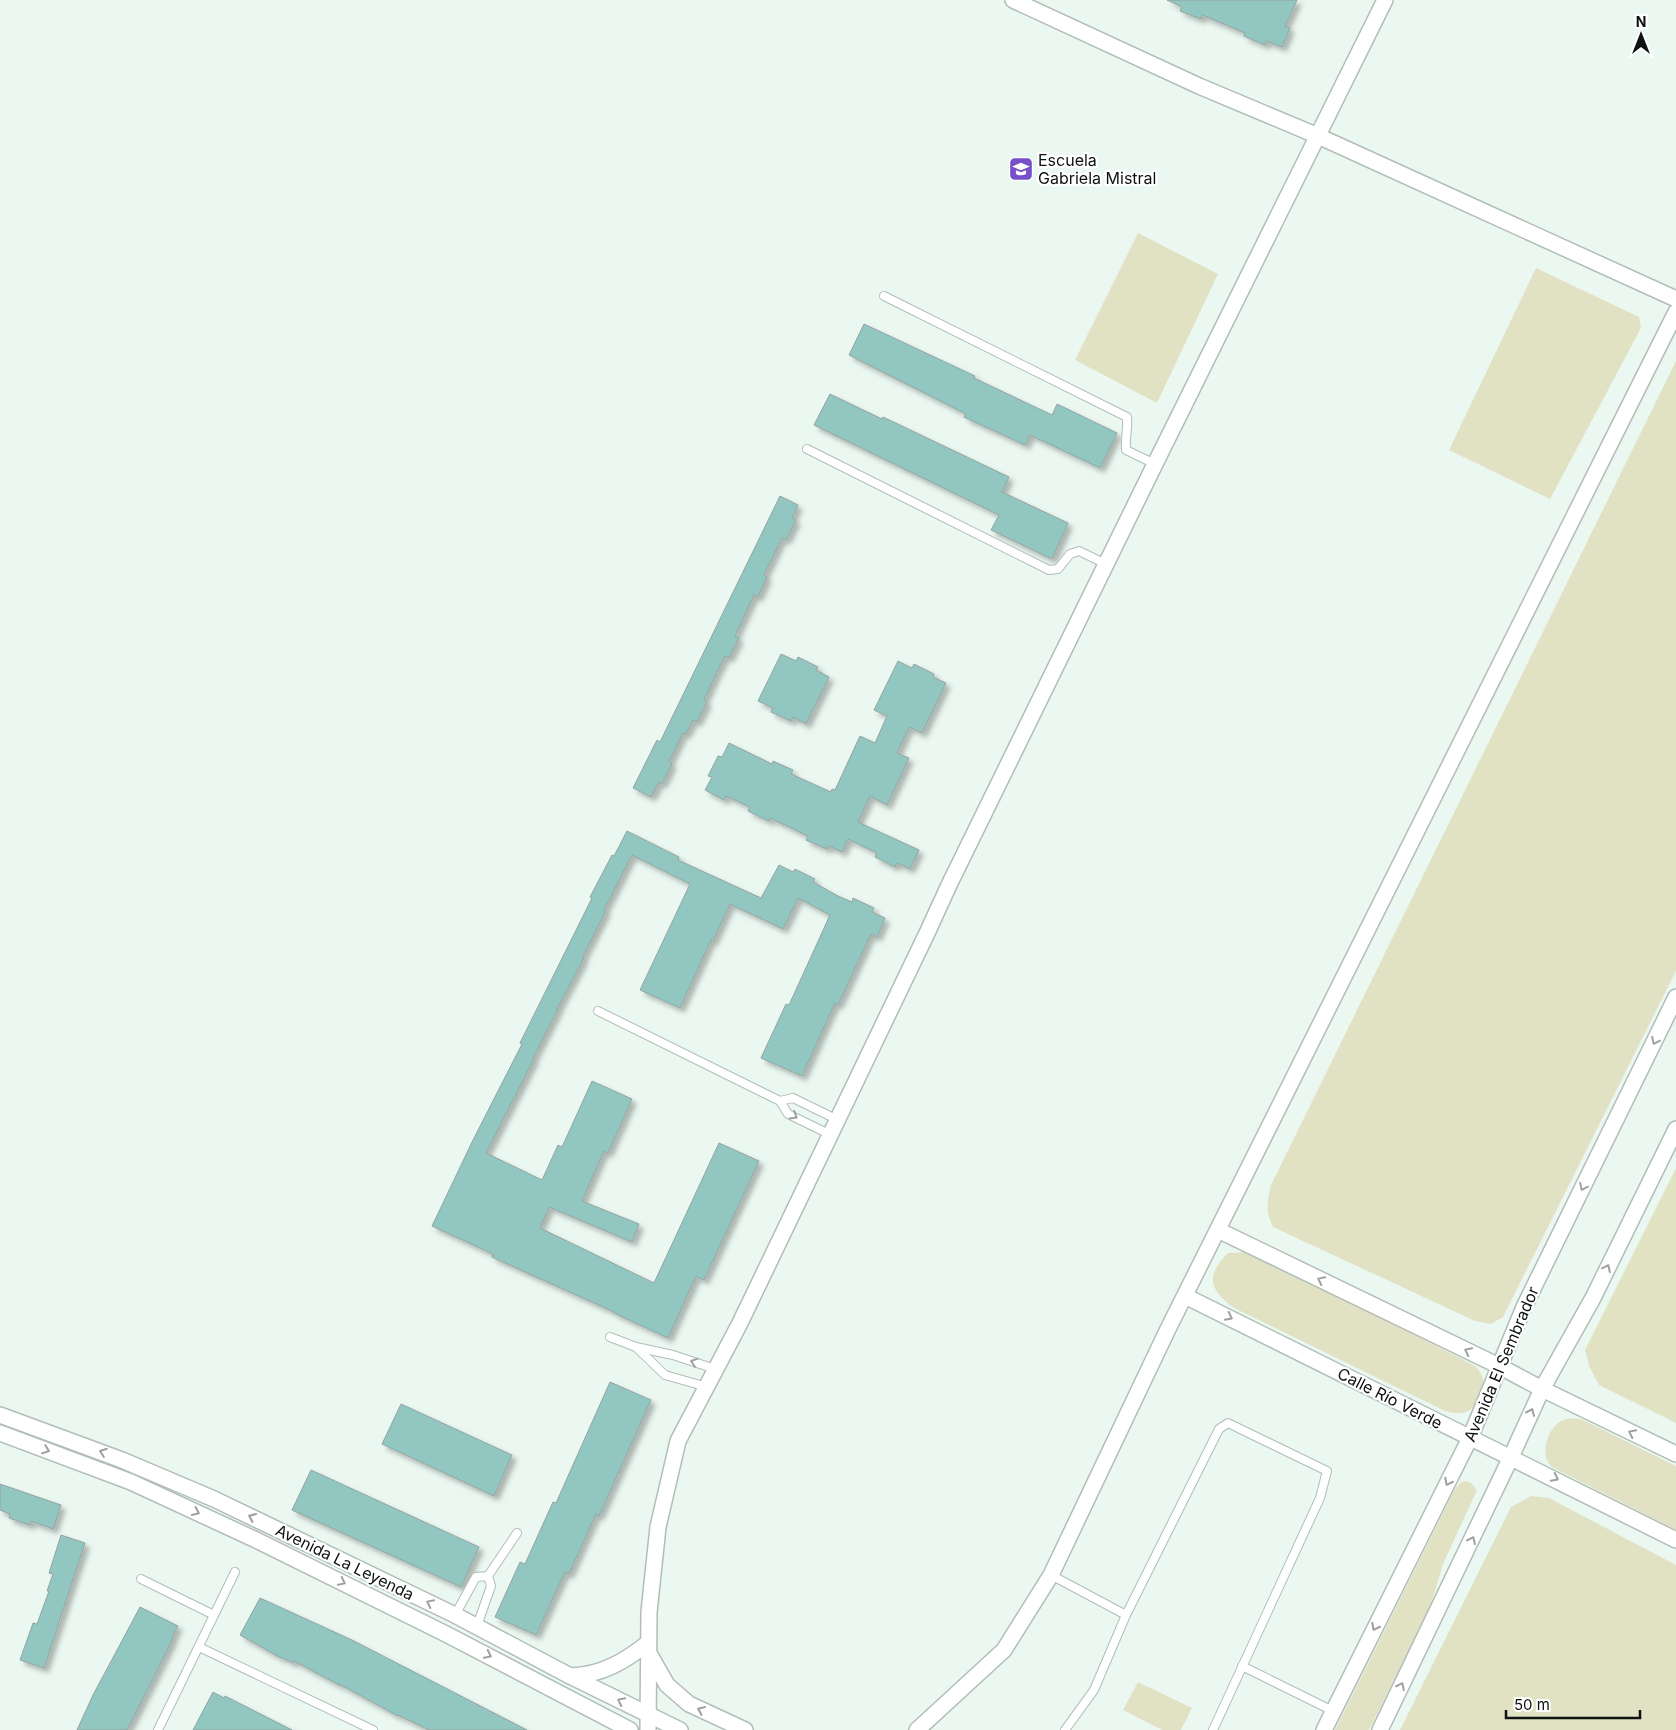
<svg xmlns="http://www.w3.org/2000/svg" width="1676" height="1730" font-family="Inter,sans-serif">
  <style>
    .green { fill: #e1e2c4 }
    .building { fill: #92c6c1; stroke: #94a3a1; filter: url(#shadow) }
    .lines { fill: none; stroke-linecap: round; stroke-linejoin: round }
    .service-casing { stroke: #b1beb7; stroke-width: 10 }
    .minor-casing { stroke: #b1beb7; stroke-width: 18 }
    .service { stroke: #fff; stroke-width: 8 }
    .minor { stroke: #fff; stroke-width: 15 }
    .oneway { stroke: #9fa09f }
    .labels { text-anchor: middle; stroke-width: 4.5; stroke-linejoin: round; paint-order: stroke }
    .poi-label { font-size: 16px; fill: #0e1210; stroke: #fff; text-anchor: start }
    .street-label { font-size: 16px; fill: #0e1210; stroke: #fff }
  </style>
  <defs>
    <filter id="shadow"><feDropShadow dx="4.5" dy="4.5" stdDeviation="2.5" flood-color="#0004"/></filter>
  </defs>
  <rect width="100%" height="100%" fill="#ebf8f1"/>
  <!-- green -->
  <g class="green">
    <path d="M1138 233 1218 274 1157 403 1075 360Z"/>
    <path d="M1536 268 1639 317 1641 328 1550 499 1449 450Z"/>
    <path d="M1676 361V971L1503 1317 1491 1324 1475 1321 1273 1227C1265 1209 1267 1204 1271 1185Z"/>
    <path d="M1676 1168V1423L1599 1385 1589 1366 1585 1350Z"/>
    <path d="M1244 1252 1263 1259 1464 1360C1468 1363 1475 1365 1478 1369 1489 1382 1482 1403 1468 1411 1461 1415 1452 1413 1445 1411L1234 1308C1209 1289 1205 1277 1228 1253Z"/>
    <path d="M1573 1418 1581 1419 1676 1466V1530L1552 1467C1539 1455 1547 1429 1561 1421 1565 1419 1569 1419 1573 1418Z"/>
    <path d="M1466 1481 1471 1483 1477 1490 1443 1564 1430 1608 1369 1730H1335L1455 1489 1461 1482Z"/>
    <path d="M1531 1496 1549 1498 1676 1565V1730H1400L1511 1507Z"/>
    <path d="M1138 1682 1192 1708 1181 1730H1162L1123 1710Z"/>
  </g>
  <!-- building -->
  <g class="building">
    <path d="M1167 0H1297L1285 26 1290 28 1282 47 1266 41 1265 45 1244 36 1245 33 1219 22 1202 15 1201 19 1180 11 1182 7Z"/>
    <path d="M864 324 975 376 974 378 1052 415 1057 404 1117 433 1100 468 1030 435 1025 445 964 417 966 414 849 355Z"/>
    <path d="M830 394 882 419 883 417 1009 477 1002 492 1068 523 1052 559 991 530 999 515 814 425Z"/>
    <path d="M780 496 798 505 792 518 796 520 786 540 782 538 764 575 767 577 758 597 754 595 735 636 739 638 729 658 725 656 718 670 704 700 707 702 697 722 693 720 686 734 683 733 669 762 672 764 662 784 659 782 651 797 633 788 657 740 660 742Z"/>
    <path d="M781 654 796 661 798 657 818 667 816 670 829 677 806 724 793 717 791 721 771 712 773 708 758 701Z"/>
    <path d="M898 661 912 668 914 664 934 674 933 677 946 683 922 733 909 727 897 753 909 758 887 805 870 796 858 822 919 850 910 869 897 863 895 867 875 857 877 853 848 839 842 852 829 846 827 849 806 840 808 836 770 818 769 821 748 811 750 807 726 796 724 800 705 790 712 777 708 776 718 756 722 757 729 743 772 764 773 761 793 770 791 774 831 792 832 789 835 790 860 736 875 743 887 716 874 710Z"/>
    <path d="M627 831 679 857 678 860 761 898 779 865 793 872 795 869 815 879 813 882 838 896 852 902 853 898 874 908 872 912 885 918 877 937 871 934 838 1005 835 1003 802 1076 761 1058 786 1004 789 1005 830 915 798 898 783 929 730 904 713 941 711 940 680 1008 640 990 690 884 632 855 604 910 606 911 582 958H584L557 1009H558L533 1058 534 1059 486 1153 542 1180 558 1145 562 1147 592 1081 632 1099 608 1153 604 1151 582 1201 639 1224 632 1242 549 1207 540 1228 654 1283 719 1143 759 1161 704 1280 696 1276 668 1338 614 1313V1312L492 1257 493 1254 432 1226 473 1140 522 1044 520 1043 592 898 590 897 612 855 614 856Z"/>
    <path d="M610 1382 651 1400 599 1516 596 1514 569 1574 565 1572 536 1635 495 1617 520 1562 525 1564 553 1502 556 1503Z"/>
    <path d="M401 1404 512 1455 494 1496 382 1444Z"/>
    <path d="M311 1470 479 1547 461 1587 292 1510Z"/>
    <path d="M0 1484 61 1505 53 1529 31 1521 30 1525 9 1518 10 1514 0 1510Z"/>
    <path d="M61 1535 85 1543 44 1668 20 1660 33 1623 37 1624 49 1591H47L53 1574 49 1573Z"/>
    <path d="M260 1598 352 1640 527 1730H429L398 1715V1716L339 1684V1685L294 1661 293 1663 281 1657V1658L240 1635Z"/>
    <path d="M140 1607 178 1626 172 1637 173 1638 156 1673 127 1730H77L93 1695Z"/>
    <path d="M213 1692 224 1698 225 1696 292 1730H193Z"/>
  </g>
  <g class="lines">
    <defs>
      <g id="service">
        <path d="M884 296 1127 417C1128 428 1125 439 1126 450L1155 464"/>
        <path d="M807 449 1049 570 1058 569 1070 554 1079 551 1106 564"/>
        <path d="M598 1011 780 1101"/>
        <path d="M831 1135 788 1114 780 1101 793 1098 838 1120"/>
        <path d="M610 1337 636 1347 673 1355 715 1369"/>
        <path d="M636 1347 665 1375 707 1387"/>
        <path d="M1051 1575 1126 1615"/>
        <path d="M488 1576 517 1533"/>
        <path d="M141 1579 214 1615"/>
        <path d="M455 1615 476 1577 488 1576 491 1586 477 1626"/>
        <path d="M199 1647 373 1730"/>
        <path d="M1242 1666 1333 1711"/>
        <path d="M158 1730 235 1572"/>
        <path d="M1065 1730 1094 1690 1126 1615 1219 1429 1228 1423 1327 1471 1320 1498 1213 1730"/>
      </g>
      <g id="minor">
        <path d="M1013 0 1199 86 1318 136 1676 299"/>
        <path d="M1218 1230 1499 1366 1542 1389 1676 1454"/>
        <path d="M1185 1296 1676 1540"/>
        <path d="M0 1415 122 1460 214 1499 455 1615 570 1676 680 1730"/>
        <path d="M0 1433 131 1482 254 1539 446 1634 630 1730"/>
        <path d="M650 1655 667 1685 689 1704 745 1730"/>
        <path d="M571 1676C602 1675 625 1661 648 1643"/>
        <path d="M648 1730 649 1612 658 1527 678 1441 740 1323 928 931 949 885 1155 464 1385 0"/>
        <path d="M917 1730 1004 1650 1051 1575 1167 1331 1676 312"/>
        <path d="M1324 1730 1470 1438 1524 1307 1676 997"/>
        <path d="M1380 1730 1511 1457 1542 1389 1593 1298 1676 1129"/>
      </g>
    </defs>
    <!-- service casing -->
    <use href="#service" class="service-casing"/>
    <!-- minor casing -->
    <use href="#minor" class="minor-casing"/>
    <!-- service -->
    <use href="#service" class="service"/>
    <!-- minor -->
    <use href="#minor" class="minor"/>
  </g>
  <!-- one-way arrows -->
  <defs><path id="oneway-chevron" d="M-2-3.5L2.5 0L-2 3.5" fill="none" stroke-width="1.6" stroke-linecap="round" stroke-linejoin="round" transform="scale(1.25)"/></defs>
  <g class="oneway">
    <use href="#oneway-chevron" transform="translate(1655 1041) rotate(116)"/>
    <use href="#oneway-chevron" transform="translate(794 1116) rotate(31)"/>
    <use href="#oneway-chevron" transform="translate(1583 1187) rotate(116)"/>
    <use href="#oneway-chevron" transform="translate(1607 1268) rotate(-64)"/>
    <use href="#oneway-chevron" transform="translate(1321 1280) rotate(-154)"/>
    <use href="#oneway-chevron" transform="translate(1229 1317) rotate(27)"/>
    <use href="#oneway-chevron" transform="translate(1468 1351) rotate(-154)"/>
    <use href="#oneway-chevron" transform="translate(694 1362) rotate(-161)"/>
    <use href="#oneway-chevron" transform="translate(1531 1412) rotate(-66)"/>
    <use href="#oneway-chevron" transform="translate(1632 1433) rotate(-154)"/>
    <use href="#oneway-chevron" transform="translate(46 1450) rotate(21)"/>
    <use href="#oneway-chevron" transform="translate(103 1452) rotate(-160)"/>
    <use href="#oneway-chevron" transform="translate(1555 1478) rotate(27)"/>
    <use href="#oneway-chevron" transform="translate(1448 1482) rotate(117)"/>
    <use href="#oneway-chevron" transform="translate(196 1512) rotate(25)"/>
    <use href="#oneway-chevron" transform="translate(252 1517) rotate(-155)"/>
    <use href="#oneway-chevron" transform="translate(1472 1540) rotate(-64)"/>
    <use href="#oneway-chevron" transform="translate(342 1582) rotate(26)"/>
    <use href="#oneway-chevron" transform="translate(430 1603) rotate(-154)"/>
    <use href="#oneway-chevron" transform="translate(1375 1627) rotate(117)"/>
    <use href="#oneway-chevron" transform="translate(488 1655) rotate(27)"/>
    <use href="#oneway-chevron" transform="translate(1401 1686) rotate(-64)"/>
    <use href="#oneway-chevron" transform="translate(621 1701) rotate(-154)"/>
    <use href="#oneway-chevron" transform="translate(701 1710) rotate(-156)"/>
  </g>
  <!-- icons -->
  <defs>
    <symbol id="school-square" viewBox="-11 -11 22 22"><rect x="-9" y="-9" width="18" height="18" rx="4" fill="#7750c9" stroke="#fff"/><path d="M0-5L7-2L0 1L-7-2ZM-4 1L0 2.5L4 1V4Q0 6-4 4Z" fill="#fff"/></symbol>
  </defs>
  <g fill-rule="evenodd">
    <use href="#school-square" x="1007" y="155" width="28" height="28"/>
  </g>
  <g class="labels">
    <!-- poi labels -->
    <g class="poi-label">
      <text x="1038" y="166">Escuela<tspan x="1038" dy="18">Gabriela Mistral</tspan></text>
    </g>
    <!-- street labels -->
    <g class="street-label">
      <text transform="translate(1501 1364) rotate(-67)" y="6">Avenida El Sembrador</text>
      <text transform="translate(1390 1398) rotate(27)" y="6">Calle Río Verde</text>
      <text transform="translate(345 1562) rotate(26)" y="6">Avenida La Leyenda</text>
    </g>
  </g>
  <!-- north arrow -->
  <g transform="translate(1641 35)" stroke="#ffffff" stroke-width="4" paint-order="stroke">
  <path d="M0-4L9 19L0 12L-9 19Z" fill="#0e1210"/>
  <text y="-8" font-size="14" font-weight="bold" text-anchor="middle" fill="#0e1210">N</text>
  </g>
  <!-- scale -->
  <path d="M1506 1710v8h134v-8" fill="none" stroke="#0e1210" stroke-width="2.5"/>
  <text x="1514" y="1710" font-size="15" fill="#0e1210" stroke="#ffffff" stroke-width="4" paint-order="stroke">50 m</text>
</svg>
